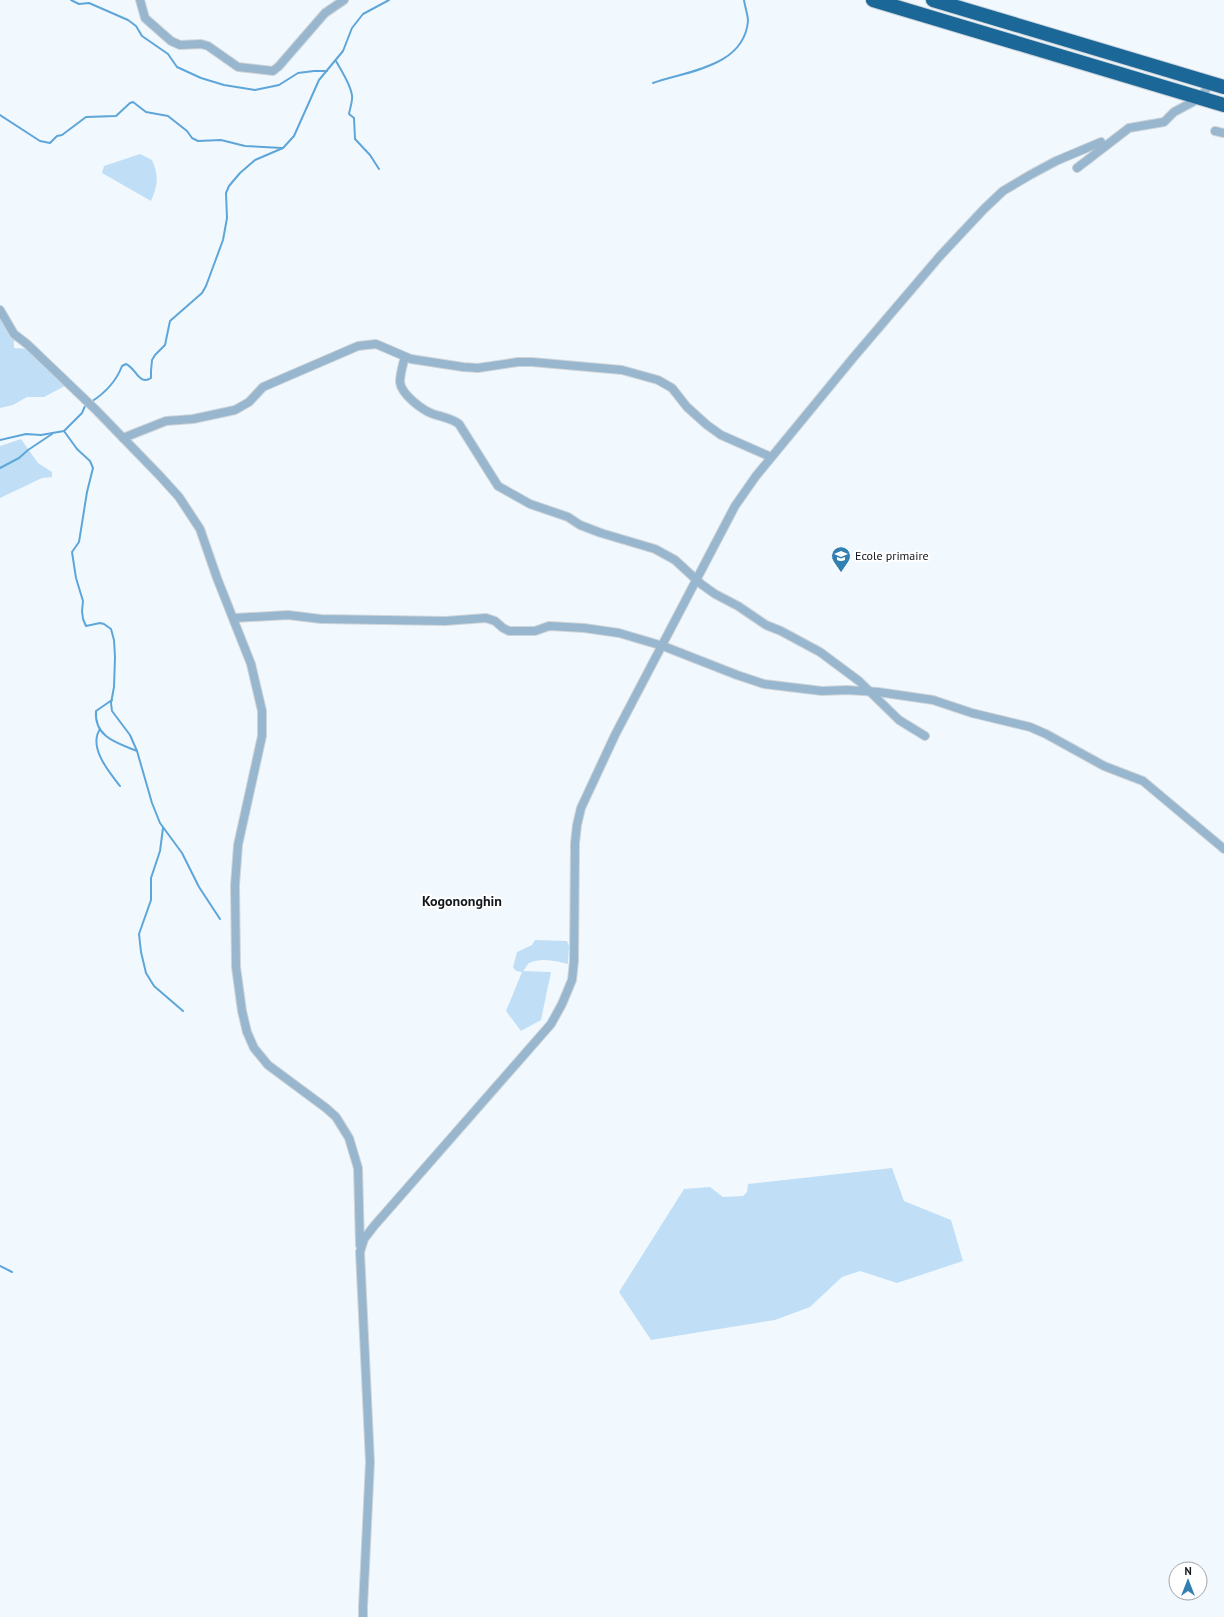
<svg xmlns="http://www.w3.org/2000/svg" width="1224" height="1617" font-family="'PT Sans',sans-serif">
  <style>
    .green { fill: #c0dff7 }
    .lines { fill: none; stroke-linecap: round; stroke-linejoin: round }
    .stream { stroke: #5ea6d9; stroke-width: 2 }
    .street-casing { stroke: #ced5da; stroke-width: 10 }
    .highway-casing { stroke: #ced5da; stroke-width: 16 }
    .street { stroke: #98b6cd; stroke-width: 8 }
    .highway { stroke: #1b6898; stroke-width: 14 }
    .labels { text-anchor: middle; stroke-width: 4; stroke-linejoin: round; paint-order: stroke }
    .poi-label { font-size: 12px; fill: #11171c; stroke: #fff; text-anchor: start }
    .quarter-label { font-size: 14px; font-weight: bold; fill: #11171c; stroke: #fff }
  </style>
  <rect width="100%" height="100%" fill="#f2f9fe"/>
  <!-- green -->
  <g class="green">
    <path d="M140 154 152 160C159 176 158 185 151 201L102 173 104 166Z"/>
    <path d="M0 318H5L14 334V348L32 349 65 386 44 397H27L13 405 0 408Z"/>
    <path d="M21 439 38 463 52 472V477L42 478 0 498V446Z"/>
    <path d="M535 940 567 941 569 946 568 964C557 961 541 957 529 963 527 965 525 969 523 971L551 972 541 1020 521 1031 506 1011 522 972 516 971 513 967 517 952 532 945Z"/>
    <path d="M892 1168 904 1201 951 1220 963 1261 897 1283 860 1271 842 1277 810 1307 775 1320 651 1340 619 1292 684 1189 710 1187 723 1197 743 1196 747 1192 748 1184Z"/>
  </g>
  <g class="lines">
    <!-- stream -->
    <g class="stream">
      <path d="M71 0 79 4 89 3 128 20 136 26 142 36 168 54 177 67 201 78 224 85 255 90 279 85 298 73 314 71H327"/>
      <path d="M336 61C342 72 350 83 352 95 353 100 350 108 349 114L354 118 355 139 370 155 379 169"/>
      <path d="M653 83C687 71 744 67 748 21 748 15 745 7 744 0"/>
      <path d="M0 115 40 141 50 143 57 136 62 135 86 117 116 116 130 103 133 102 146 112 168 116 187 131 192 138 198 141 221 140 245 146 282 148"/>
      <path d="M91 402C105 393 116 382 122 366L126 364C136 368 139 386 151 378V371L152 360 155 355 165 345 170 321 202 293 206 286 223 240 227 218 226 193 229 186 240 173 255 160 283 148 294 136 319 80 343 51 352 28 363 14 389 0"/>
      <path d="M64 431 77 449 90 461 93 468 87 492 79 542 72 552 76 578 83 601 82 611 83 619 86 626 100 623 104 624 111 629 114 640 115 657 114 687 111 703 112 711 130 735 137 751 152 803 160 823 182 853 199 887 220 919"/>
      <path d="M0 440 26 434 41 435 64 431 82 413 85 406 87 404"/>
      <path d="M0 468 19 458 28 450 52 434"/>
      <path d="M112 700 96 711C94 737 117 743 137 751"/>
      <path d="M100 729C88 747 109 772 120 786"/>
      <path d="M163 828 160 851 151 878V900L139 934 141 952 146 973 154 986 183 1011"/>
      <path d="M0 1266 12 1272"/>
    </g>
    <defs>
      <g id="street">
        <path d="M140 0 145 18 171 41 180 45 201 44 208 46 238 67 273 71 279 66 325 13 344 0"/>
        <path d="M1215 131 1224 133"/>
        <path d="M1077 168 1129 128 1164 122 1174 112 1200 98 1210 84 1213 83"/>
        <path d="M0 310 14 334 27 344 96 410 160 476 179 497 200 529 217 578 251 664 262 711V736L238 845 235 885 236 967 242 1011 247 1032 254 1048 268 1065 326 1108 336 1117 349 1138 358 1168 360 1245"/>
        <path d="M405 357C403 363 400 376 400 382 401 394 422 410 433 414 442 417 451 418 459 424L498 486 530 504 568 517 580 525 601 533 655 549 675 560 701 584 715 594 738 606 766 625 781 631 820 652 859 681 899 720 925 736"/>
        <path d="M123 438 166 421 193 419 235 410 249 402 263 387 358 346 376 344 411 359 463 367 478 368 518 362H532L622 370 658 380 672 388 687 407 707 425 721 435 771 457"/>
        <path d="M234 618 288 615 321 619 445 621 486 618 495 621 503 628 509 631H535L549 626 584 628 619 633 663 646 737 675 764 684 822 691 847 690 878 692 933 700 972 713 1030 727 1046 734 1104 766 1143 781 1224 849"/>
        <path d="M363 1617V1607L370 1462 360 1252 364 1239 374 1226 551 1024 562 1004 572 980 574 961 575 843 577 825 581 808 615 735 735 506 756 476 853 358 940 256 984 209 1003 191 1030 175 1056 161 1101 142"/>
      </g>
      <g id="highway">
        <path d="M873 0 1224 105"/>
        <path d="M933 0 1224 87"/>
      </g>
    </defs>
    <!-- street casing -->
    <use href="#street" class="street-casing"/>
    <!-- highway casing -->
    <use href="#highway" class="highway-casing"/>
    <!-- street -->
    <use href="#street" class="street"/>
    <!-- highway -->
    <use href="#highway" class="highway"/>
  </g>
  <!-- icons -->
  <defs>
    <symbol id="school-pin" viewBox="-11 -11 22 30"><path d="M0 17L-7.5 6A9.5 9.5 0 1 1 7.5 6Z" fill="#327fb1" stroke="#fff"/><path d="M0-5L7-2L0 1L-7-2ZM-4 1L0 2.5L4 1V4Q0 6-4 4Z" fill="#fff"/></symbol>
  </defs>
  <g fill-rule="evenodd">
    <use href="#school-pin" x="830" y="545" width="22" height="30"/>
  </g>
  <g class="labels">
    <!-- poi labels -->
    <g class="poi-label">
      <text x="855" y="560">Ecole primaire</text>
    </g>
    <!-- quarter labels -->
    <g class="quarter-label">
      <text x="462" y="906">Kogononghin</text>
    </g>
  </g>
  <!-- north arrow -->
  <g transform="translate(1188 1581)"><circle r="19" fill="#ffffff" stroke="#a0a2a4"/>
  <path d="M0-3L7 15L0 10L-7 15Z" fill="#327fb1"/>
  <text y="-6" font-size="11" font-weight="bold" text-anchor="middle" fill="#11171c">N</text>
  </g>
</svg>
